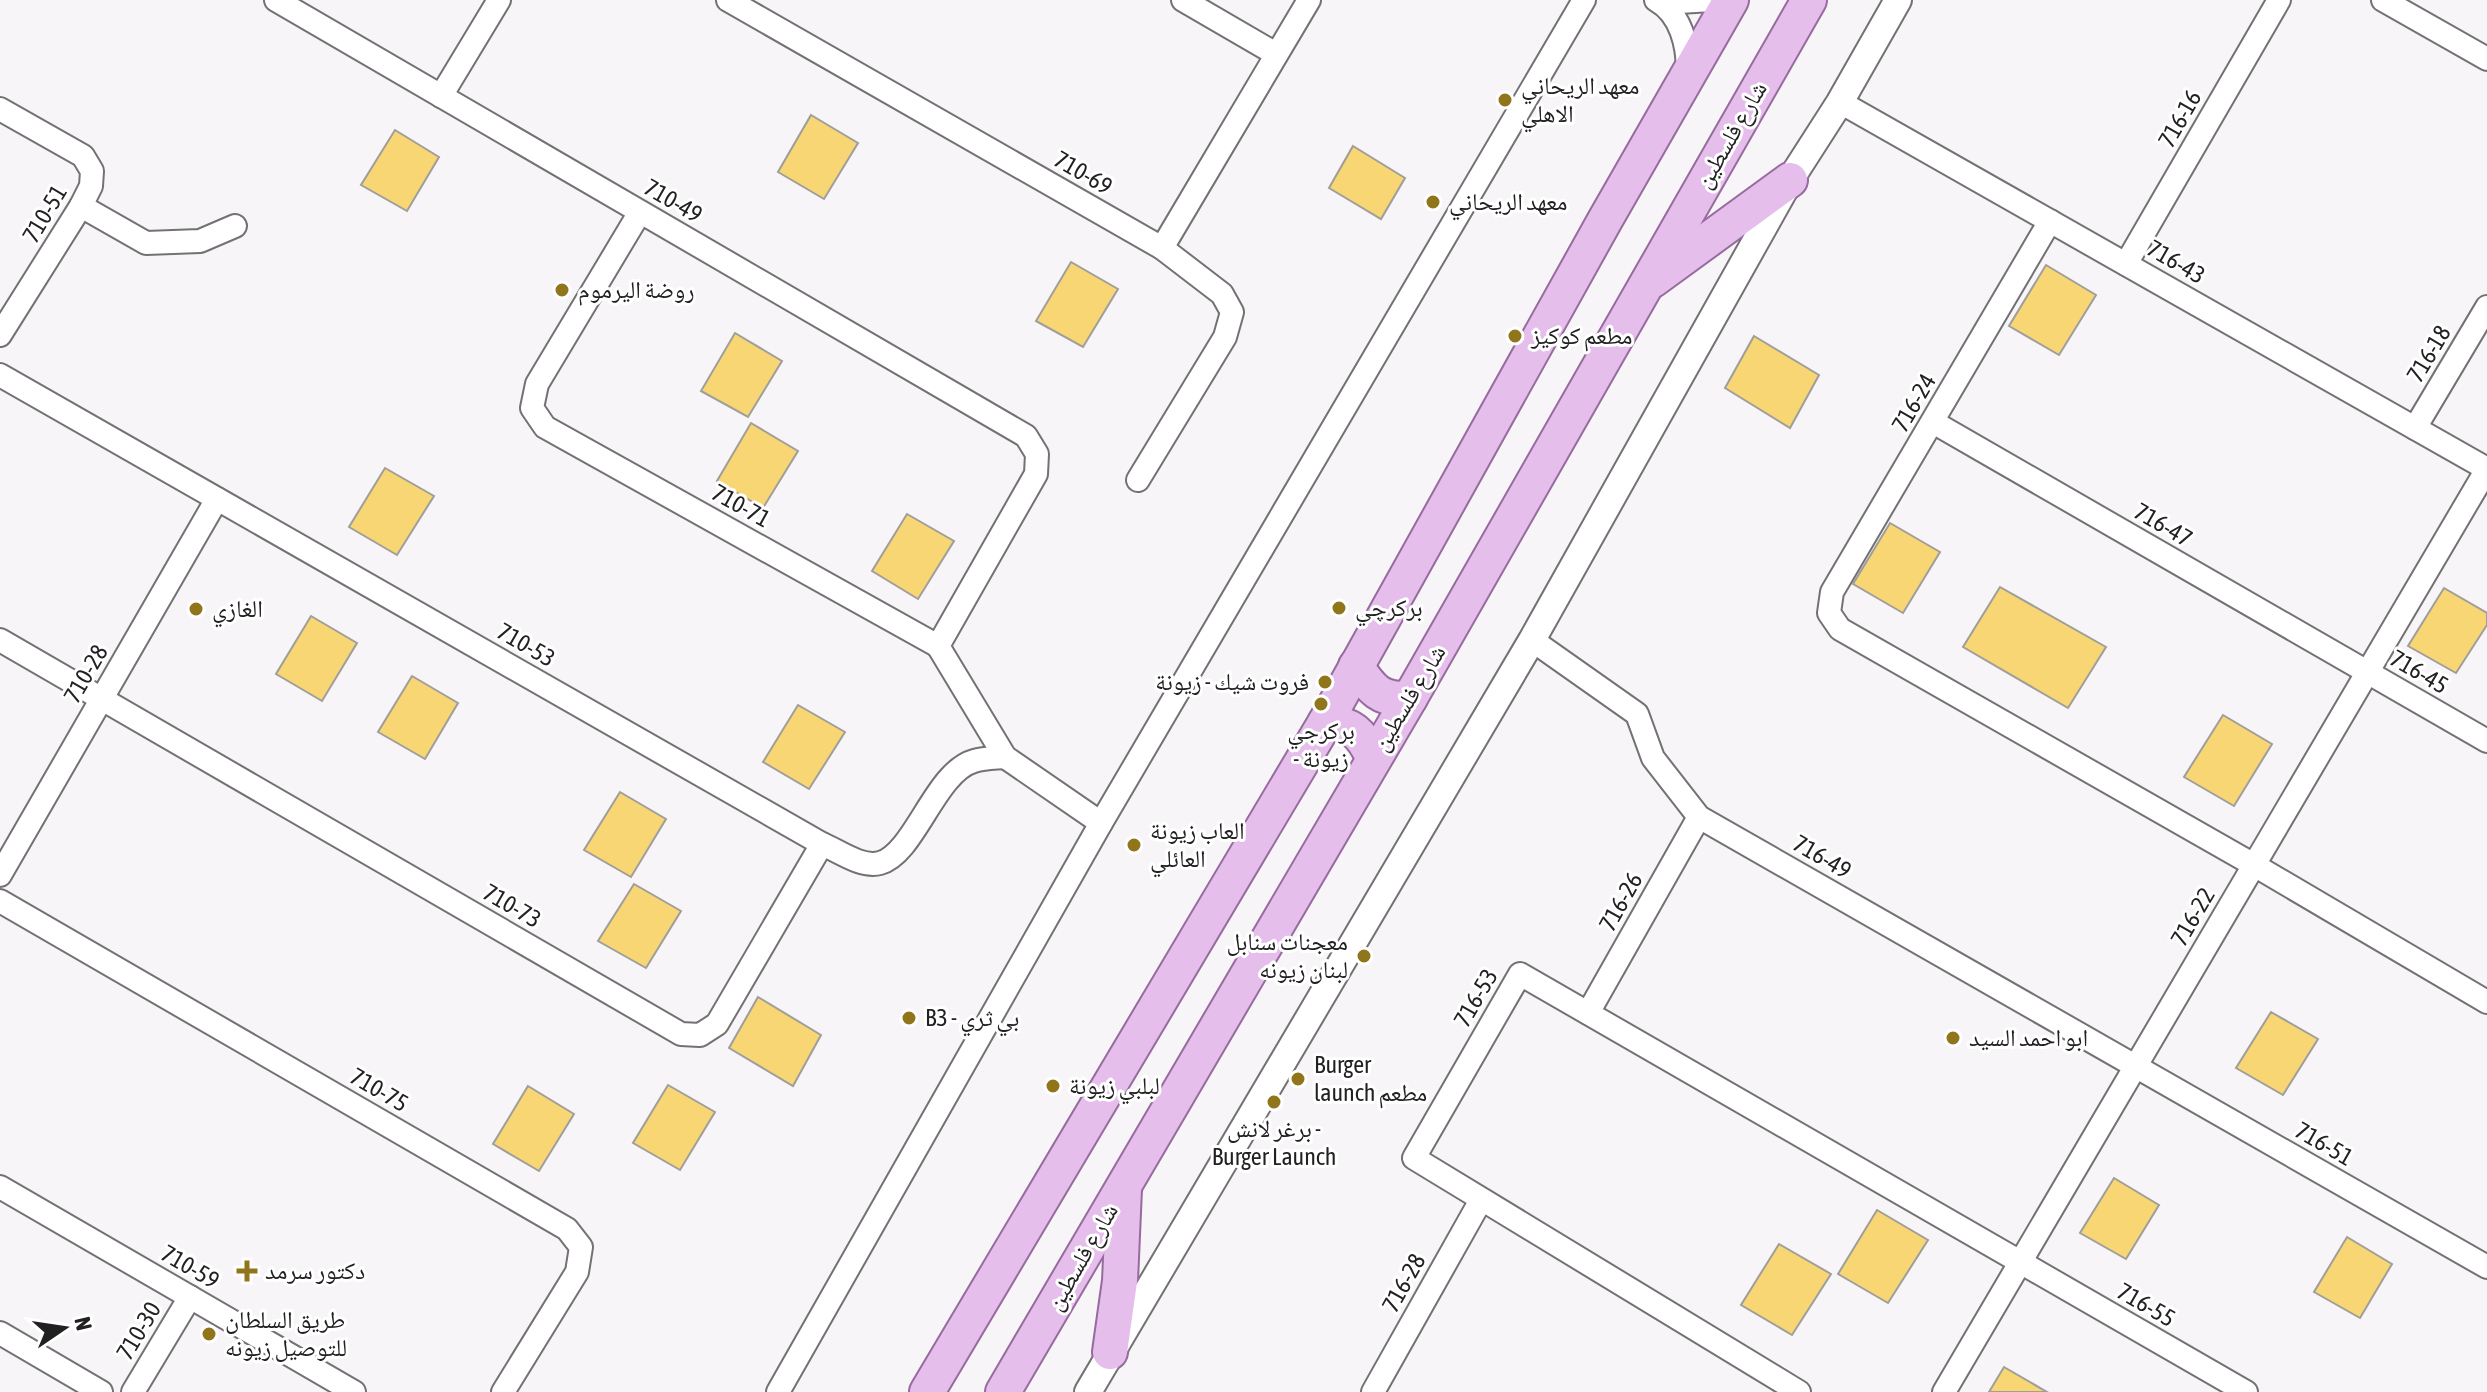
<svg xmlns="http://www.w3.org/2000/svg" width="2487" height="1392" font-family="'Asap Condensed','Noto Naskh Arabic',sans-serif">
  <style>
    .building { fill: #f8d673; stroke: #9f9e9a; stroke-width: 2 }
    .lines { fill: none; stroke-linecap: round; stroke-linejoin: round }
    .minor-casing { stroke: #747175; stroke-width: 26 }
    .tertiary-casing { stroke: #747175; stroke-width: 30 }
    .primary-casing { stroke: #966b9d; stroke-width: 38 }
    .minor { stroke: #fff; stroke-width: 22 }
    .tertiary { stroke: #fff; stroke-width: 26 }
    .primary { stroke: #e5beec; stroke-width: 34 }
    .poi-dot { fill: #90751a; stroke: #fff; stroke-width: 3 }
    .labels { text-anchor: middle; stroke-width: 6; stroke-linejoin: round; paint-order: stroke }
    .poi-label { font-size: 24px; fill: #222122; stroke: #fff; text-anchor: start }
    .street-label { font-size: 24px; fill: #222122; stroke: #fff }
  </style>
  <rect width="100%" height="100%" fill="#f8f5f8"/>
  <!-- building -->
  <g class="building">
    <path d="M811 115 858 143 824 199 778 172Z"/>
    <path d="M395 130 439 157 407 211 361 185Z"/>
    <path d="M1353 146 1405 178 1381 219 1329 188Z"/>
    <path d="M1071 262 1118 289 1083 347 1036 321Z"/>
    <path d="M2046 265 2096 295 2059 355 2009 326Z"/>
    <path d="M735 333 782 361 748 417 701 391Z"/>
    <path d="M1754 336 1819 375 1790 428 1725 388Z"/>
    <path d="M751 423 798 451 763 508 717 481Z"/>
    <path d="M385 468 434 496 397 555 349 527Z"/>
    <path d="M907 514 954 541 918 599 872 571Z"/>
    <path d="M1890 523 1940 552 1903 613 1853 584Z"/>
    <path d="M2000 587 2106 647 2068 708 1963 647Z"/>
    <path d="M2444 588 2487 613V625L2456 673 2408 646Z"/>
    <path d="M311 616 357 643 322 701 276 674Z"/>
    <path d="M412 676 458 703 425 759 378 732Z"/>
    <path d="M798 705 845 732 809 789 763 762Z"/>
    <path d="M2223 715 2272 744 2234 806 2184 777Z"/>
    <path d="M620 792 666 819 631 877 584 850Z"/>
    <path d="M634 884 681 911 646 968 598 941Z"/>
    <path d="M758 997 821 1035 793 1086 729 1048Z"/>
    <path d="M2271 1012 2318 1039 2283 1095 2236 1068Z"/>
    <path d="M668 1085 715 1112 680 1170 633 1143Z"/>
    <path d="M528 1086 574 1114 539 1171 493 1144Z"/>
    <path d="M2114 1178 2159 1205 2126 1259 2080 1233Z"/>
    <path d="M1877 1210 1928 1240 1888 1303 1838 1274Z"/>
    <path d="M2347 1237 2392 1264 2360 1318 2314 1292Z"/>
    <path d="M1779 1244 1831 1274 1792 1335 1741 1305Z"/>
    <path d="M2004 1367 2047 1392H1989Z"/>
  </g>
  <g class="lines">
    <defs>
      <g id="minor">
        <path d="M276 0 1026 436 1037 454 1036 474 938 646 545 427 532 408 537 384 640 212"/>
        <path d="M728 0 1162 248 1309 0"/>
        <path d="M1183 0 1276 54"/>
        <path d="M1656 0C1681 14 1688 45 1688 72"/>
        <path d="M2383 0 2487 59"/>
        <path d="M1662 3 1712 0"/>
        <path d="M441 96 499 0"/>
        <path d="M1840 102 2487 469"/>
        <path d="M0 109 83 156 92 171 91 186 81 206 0 335"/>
        <path d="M81 206 146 243 200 241 235 226"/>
        <path d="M2050 221 1832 592 1829 613 1840 629 2254 865 2487 1002"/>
        <path d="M2126 264 2279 0"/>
        <path d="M0 375 822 844C839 851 861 868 880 863 915 853 935 772 974 761 984 758 995 758 1005 757"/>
        <path d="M1933 422 2487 741"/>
        <path d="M2415 428 2487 307"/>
        <path d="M1138 480 1225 337 1232 312 1222 294 1162 248"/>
        <path d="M0 640 681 1034 700 1035 717 1024 822 844"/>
        <path d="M1532 640 1637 714 1653 758 1699 817 2487 1267"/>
        <path d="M938 646 1005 757 1101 823"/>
        <path d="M0 875 217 499"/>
        <path d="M0 901 567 1229 581 1247 577 1272 503 1392"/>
        <path d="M1588 1013 1699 817"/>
        <path d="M0 1187 354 1392"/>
        <path d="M0 1333 101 1392"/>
        <path d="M133 1392 190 1297"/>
        <path d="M778 1392 1101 823 1584 0"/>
        <path d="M1373 1392 1481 1200"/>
        <path d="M1799 1392 1414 1158 1520 974 2246 1392"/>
        <path d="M1944 1392 2487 469"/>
      </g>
      <path id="tertiary" d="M1088 1392 1532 640 1790 180 1840 102 1898 0"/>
      <g id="primary">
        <path d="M1653 280 1790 180"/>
        <path d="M1356 666C1371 689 1381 702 1410 698"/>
        <path d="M1325 723C1351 722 1362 734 1373 757"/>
        <path d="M1110 1352 1120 1281 1124 1189"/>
        <path d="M927 1392 1325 723 1605 220 1731 0"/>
        <path d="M1003 1392 1410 698 1809 0"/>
      </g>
    </defs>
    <!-- minor casing -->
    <use href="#minor" class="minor-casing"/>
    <!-- tertiary casing -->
    <use href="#tertiary" class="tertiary-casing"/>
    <!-- primary casing -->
    <use href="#primary" class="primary-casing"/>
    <!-- minor -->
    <use href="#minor" class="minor"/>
    <!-- tertiary -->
    <use href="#tertiary" class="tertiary"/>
    <!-- primary -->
    <use href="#primary" class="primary"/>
  </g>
  <!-- markers -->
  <g class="poi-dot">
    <circle cx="1505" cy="100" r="8"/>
    <circle cx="1433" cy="202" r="8"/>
    <circle cx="562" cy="290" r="8"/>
    <circle cx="1515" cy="336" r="8"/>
    <circle cx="1339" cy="608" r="8"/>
    <circle cx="196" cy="609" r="8"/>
    <circle cx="1325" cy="682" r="8"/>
    <circle cx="1321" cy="704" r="8"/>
    <circle cx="1134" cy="845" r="8"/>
    <circle cx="1364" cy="956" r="8"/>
    <circle cx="909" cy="1018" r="8"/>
    <circle cx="1953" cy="1038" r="8"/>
    <circle cx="1298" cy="1079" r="8"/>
    <circle cx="1053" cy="1086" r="8"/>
    <circle cx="1274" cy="1102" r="8"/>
    <path d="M243 1259h8v8h8v8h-8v8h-8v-8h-8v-8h8z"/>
    <circle cx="209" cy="1334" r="8"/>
  </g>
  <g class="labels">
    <!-- poi labels -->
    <g class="poi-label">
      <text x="1521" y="94">معهد الريحاني<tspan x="1521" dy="28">الاهلي</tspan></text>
      <text x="1449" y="210">معهد الريحاني</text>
      <text x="578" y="298">روضة اليرموم</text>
      <text x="1531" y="344">مطعم كوكيز</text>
      <text x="1355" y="616">بركرچي</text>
      <text x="212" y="617">الغازي</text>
      <text x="1309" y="690" text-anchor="end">فروت شيك - زيونة</text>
      <text x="1321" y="739" text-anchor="middle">بركرجي<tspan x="1321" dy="28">- زيونة</tspan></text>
      <text x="1150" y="839">العاب زيونة<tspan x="1150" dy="28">العائلي</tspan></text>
      <text x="1348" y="950" text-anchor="end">معجنات سنابل<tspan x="1348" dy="28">لبنان زيونه</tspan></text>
      <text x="925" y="1026">B3 - بي ثري</text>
      <text x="1969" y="1046">ابو احمد السيد</text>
      <text x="1314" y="1073">Burger<tspan x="1314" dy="28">launch مطعم</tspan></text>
      <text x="1069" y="1094">لبلبي زيونة</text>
      <text x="1274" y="1137" text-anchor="middle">برغر لانش -<tspan x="1274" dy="28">Burger Launch</tspan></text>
      <text x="265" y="1279">دكتور سرمد</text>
      <text x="225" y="1328">طريق السلطان<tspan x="225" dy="28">للتوصيل زيونه</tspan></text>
    </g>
    <!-- street labels -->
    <g class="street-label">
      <text transform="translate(2180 119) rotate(-60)" y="8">716-16</text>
      <text transform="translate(1731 135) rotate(-60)" y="8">شارع فلسطين</text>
      <text transform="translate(1083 173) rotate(30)" y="8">710-69</text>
      <text transform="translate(673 201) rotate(30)" y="8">710-49</text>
      <text transform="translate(45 214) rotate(-59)" y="8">710-51</text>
      <text transform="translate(2176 262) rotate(30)" y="8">716-43</text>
      <text transform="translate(2429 354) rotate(-59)" y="8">716-18</text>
      <text transform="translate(1914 403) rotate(-60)" y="8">716-24</text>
      <text transform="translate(741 506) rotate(29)" y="8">710-71</text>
      <text transform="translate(2163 525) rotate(30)" y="8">716-47</text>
      <text transform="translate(526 645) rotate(30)" y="8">710-53</text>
      <text transform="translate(2419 672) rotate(30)" y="8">716-45</text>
      <text transform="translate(86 674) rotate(-60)" y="8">710-28</text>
      <text transform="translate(1409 698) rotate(-59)" y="8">شارع فلسطين</text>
      <text transform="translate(1822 857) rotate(30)" y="8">716-49</text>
      <text transform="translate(1621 902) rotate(-61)" y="8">716-26</text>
      <text transform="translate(512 906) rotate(30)" y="8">710-73</text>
      <text transform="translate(2193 917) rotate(-60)" y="8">716-22</text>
      <text transform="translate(1476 998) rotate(-60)" y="8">716-53</text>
      <text transform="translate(379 1090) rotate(30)" y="8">710-75</text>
      <text transform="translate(2324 1144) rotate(30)" y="8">716-51</text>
      <text transform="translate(1082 1257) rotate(-60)" y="8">شارع فلسطين</text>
      <text transform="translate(190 1267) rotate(30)" y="8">710-59</text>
      <text transform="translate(1404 1283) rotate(-61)" y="8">716-28</text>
      <text transform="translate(2146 1305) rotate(30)" y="8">716-55</text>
      <text transform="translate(139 1331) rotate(-59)" y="8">710-30</text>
    </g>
  </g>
  <!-- north arrow -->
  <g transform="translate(64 1328) rotate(77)" stroke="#ffffff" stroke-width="6" paint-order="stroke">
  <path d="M0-6L14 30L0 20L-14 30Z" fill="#222122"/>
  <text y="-12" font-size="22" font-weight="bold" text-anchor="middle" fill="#222122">N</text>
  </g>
</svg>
